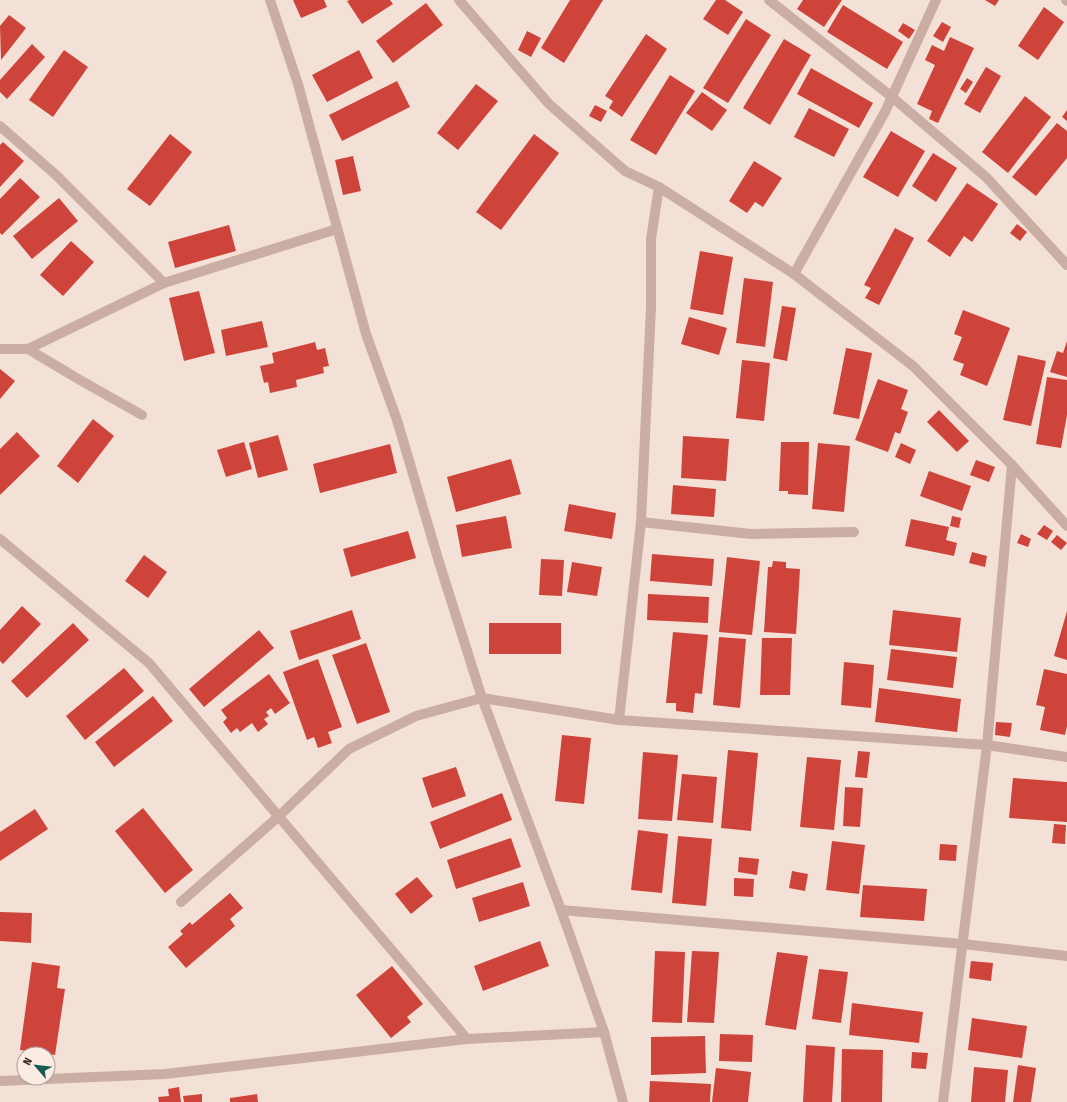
<svg xmlns="http://www.w3.org/2000/svg" width="1067" height="1102" font-family="'Fira Sans Condensed',sans-serif">
  <style>
    .building { fill: #ce443a }
    .lines { fill: none; stroke-linecap: round; stroke-linejoin: round }
    .minor { stroke: #cbaea3; stroke-width: 10 }
  </style>
  <rect width="100%" height="100%" fill="#f3e1d8"/>
  <!-- building -->
  <g class="building">
    <path d="M293 0H324L327 7 301 18Z"/>
    <path d="M350 0H390L393 4 362 24 347 1Z"/>
    <path d="M570 0H603L564 63 541 48Z"/>
    <path d="M716 0H725L743 12 728 35 703 19Z"/>
    <path d="M803 0H842L824 27 797 9Z"/>
    <path d="M985 0H999L995 6Z"/>
    <path d="M426 3 443 25 393 63 376 41Z"/>
    <path d="M843 5 903 42 887 69 827 32Z"/>
    <path d="M1044 7 1064 22 1038 60 1018 46Z"/>
    <path d="M9 15 26 28 1 60 0 26Z"/>
    <path d="M746 19 771 35 728 103 703 88Z"/>
    <path d="M942 22 951 27 943 42 933 36Z"/>
    <path d="M903 23 915 30 909 39 898 31Z"/>
    <path d="M527 31 541 38 531 57 518 50Z"/>
    <path d="M646 34 667 49 622 117 609 108 613 101 605 96Z"/>
    <path d="M950 37 974 48 938 123 929 119 932 111 917 104 935 65 925 60 932 45 944 51Z"/>
    <path d="M784 39 811 55 770 125 743 108Z"/>
    <path d="M32 44 45 57 7 99 0 92V80Z"/>
    <path d="M64 50 88 67 53 117 29 100Z"/>
    <path d="M359 50 373 78 327 102 312 75Z"/>
    <path d="M986 67 1001 76 980 113 964 104Z"/>
    <path d="M811 68 873 103 859 128 797 94Z"/>
    <path d="M670 75 695 91 656 155 630 140Z"/>
    <path d="M967 78 973 82 966 93 960 89Z"/>
    <path d="M397 81 410 107 342 141 329 115Z"/>
    <path d="M476 84 498 101 458 150 437 133Z"/>
    <path d="M702 92 727 110 712 131 686 113Z"/>
    <path d="M1025 96 1051 117 1008 173 982 152Z"/>
    <path d="M595 105 607 111 601 122 589 116Z"/>
    <path d="M809 108 849 129 834 157 794 137Z"/>
    <path d="M1067 110V121L1062 117Z"/>
    <path d="M1057 123 1067 131V158L1036 196 1012 177Z"/>
    <path d="M891 131 925 151 898 197 863 177Z"/>
    <path d="M170 134 192 152 150 206 127 189Z"/>
    <path d="M534 134 559 153 501 230 476 212Z"/>
    <path d="M3 142 24 161 0 187V145Z"/>
    <path d="M933 153 957 168 936 202 912 186Z"/>
    <path d="M353 156 361 191 343 195 335 160Z"/>
    <path d="M754 161 782 178 763 207 755 202 747 213 729 201Z"/>
    <path d="M20 178 40 197 2 235 0 233V199Z"/>
    <path d="M967 183 998 204 972 242 964 236 950 257 927 241Z"/>
    <path d="M59 198 78 221 32 259 13 236Z"/>
    <path d="M1017 224 1027 232 1020 241 1010 233Z"/>
    <path d="M229 225 236 251 175 268 168 242Z"/>
    <path d="M895 228 914 238 879 305 865 298 871 288 864 285Z"/>
    <path d="M71 241 94 262 63 296 40 275Z"/>
    <path d="M700 251 733 257 723 315 690 309Z"/>
    <path d="M744 278 773 282 765 347 736 343Z"/>
    <path d="M199 291 215 353 184 361 169 298Z"/>
    <path d="M782 306 796 308 787 361 773 358Z"/>
    <path d="M963 310 1010 328 987 386 960 375 964 364 953 360 962 337 954 334Z"/>
    <path d="M689 317 727 328 719 355 681 344Z"/>
    <path d="M262 321 268 347 226 356 221 330Z"/>
    <path d="M1067 341V377L1050 372 1057 351 1063 353Z"/>
    <path d="M315 342 317 350 325 348 329 366 323 367 324 373 296 380 297 387 270 393 268 382 264 383 260 366 274 363 272 353Z"/>
    <path d="M846 348 872 353 859 419 833 414Z"/>
    <path d="M1018 355 1046 361 1031 426 1003 420Z"/>
    <path d="M742 360 770 363 764 421 736 418Z"/>
    <path d="M0 369 15 381 0 399Z"/>
    <path d="M1047 377 1067 380V415L1061 448 1036 444Z"/>
    <path d="M878 379 908 390 901 409 908 412 900 434 895 432 888 452 855 440Z"/>
    <path d="M939 410 969 441 957 452 927 422Z"/>
    <path d="M93 419 114 436 78 483 57 466Z"/>
    <path d="M17 432 40 456 0 495V449Z"/>
    <path d="M278 435 288 470 258 478 249 443Z"/>
    <path d="M683 436 729 439 726 481 681 478Z"/>
    <path d="M244 442 252 469 226 477 217 450Z"/>
    <path d="M781 442H809L808 495 788 494V491H779Z"/>
    <path d="M818 443 850 446 844 512 812 509Z"/>
    <path d="M901 443 916 450 910 464 895 457Z"/>
    <path d="M390 444 397 473 320 493 313 464Z"/>
    <path d="M511 459 521 494 456 512 447 477Z"/>
    <path d="M976 460 995 467 989 482 970 475Z"/>
    <path d="M929 471 971 486 962 511 920 496Z"/>
    <path d="M673 485 716 489 714 517 671 514Z"/>
    <path d="M569 504 616 513 612 539 564 531Z"/>
    <path d="M506 516 512 548 462 557 456 525Z"/>
    <path d="M952 516 961 518 959 528 950 526Z"/>
    <path d="M911 519 949 527 946 540 957 543 954 556 905 546Z"/>
    <path d="M1044 525 1053 531 1047 540 1037 534Z"/>
    <path d="M408 531 416 558 351 577 343 549Z"/>
    <path d="M1021 534 1031 539 1028 547 1017 543Z"/>
    <path d="M1057 535 1067 543 1061 550 1051 542Z"/>
    <path d="M972 552 987 556 985 567 969 563Z"/>
    <path d="M652 554 714 559 712 586 650 581Z"/>
    <path d="M144 555 167 572 148 598 125 581Z"/>
    <path d="M727 557 760 561 752 635 719 632Z"/>
    <path d="M541 559 564 560 562 596 539 595Z"/>
    <path d="M773 561 786 562V568L800 569 796 634 764 632 768 567H772Z"/>
    <path d="M572 562 602 567 597 596 567 592Z"/>
    <path d="M648 594 709 597 708 623 647 620Z"/>
    <path d="M22 606 41 624 3 664 0 661V630Z"/>
    <path d="M352 610 361 639 299 660 290 631Z"/>
    <path d="M893 610 961 618 957 652 889 645Z"/>
    <path d="M1067 611V660L1054 656Z"/>
    <path d="M73 623 89 640 27 698 11 681Z"/>
    <rect x="489" y="623" width="72" height="31"/>
    <path d="M259 630 274 648 204 707 189 689Z"/>
    <path d="M673 632 708 635 702 694 695 693 693 713 676 711V703H666Z"/>
    <path d="M719 637 746 639 740 708 713 705Z"/>
    <path d="M762 638H792L790 695H760Z"/>
    <path d="M366 643 390 712 357 724 332 655Z"/>
    <path d="M891 649 957 657 953 688 887 680Z"/>
    <path d="M318 659 342 727 328 732 332 743 318 748 314 737 307 740 283 672Z"/>
    <path d="M844 662 874 665 871 708 841 705Z"/>
    <path d="M124 668 144 691 85 740 66 716Z"/>
    <path d="M1044 669 1067 674V726L1065 735 1040 730 1045 707 1036 705Z"/>
    <path d="M269 674 290 703 275 714 271 708 266 712 269 716 264 719 268 724 258 732 252 723 240 732 237 728 231 733 223 722 227 718 221 710Z"/>
    <path d="M879 688 961 699 957 732 875 722Z"/>
    <path d="M153 696 173 721 114 767 95 742Z"/>
    <path d="M996 722 1012 723 1010 737 995 735Z"/>
    <path d="M562 735 591 738 584 804 555 801Z"/>
    <path d="M728 750 758 753 751 831 721 828Z"/>
    <path d="M858 751 870 752 867 778 855 777Z"/>
    <path d="M643 752 678 755 672 821 638 819Z"/>
    <path d="M807 757 841 760 834 830 800 827Z"/>
    <path d="M456 767 466 796 432 808 422 778Z"/>
    <path d="M682 774 717 777 713 823 677 820Z"/>
    <path d="M1013 778 1067 782V822L1009 818Z"/>
    <path d="M845 787 863 788 860 827 843 826Z"/>
    <path d="M502 793 512 820 440 849 430 822Z"/>
    <path d="M143 808 193 870 165 893 115 831Z"/>
    <path d="M35 809 48 829 0 861V832Z"/>
    <path d="M1054 824 1066 825 1065 844 1052 843Z"/>
    <path d="M638 830 668 834 662 893 631 890Z"/>
    <path d="M678 836 712 839 706 906 672 903Z"/>
    <path d="M511 838 521 867 456 889 447 860Z"/>
    <path d="M832 841 865 845 859 894 826 890Z"/>
    <path d="M940 844 957 845 956 861 939 860Z"/>
    <path d="M739 857 759 859 757 875 738 872Z"/>
    <path d="M792 871 808 874 805 891 789 888Z"/>
    <path d="M417 877 433 896 411 914 395 894Z"/>
    <path d="M734 878 754 879 753 897 734 896Z"/>
    <path d="M523 882 530 906 479 922 472 898Z"/>
    <path d="M863 885 927 889 924 921 860 917Z"/>
    <path d="M230 893 243 908 230 919 235 926 186 968 168 947 183 934 180 931 190 922 192 925Z"/>
    <path d="M0 912 32 913 31 943 0 941Z"/>
    <path d="M540 941 549 966 483 991 474 966Z"/>
    <path d="M655 951 685 952 682 1023 652 1022Z"/>
    <path d="M692 951 719 952 714 1023 687 1022Z"/>
    <path d="M777 952 808 956 796 1030 765 1025Z"/>
    <path d="M971 961 993 963 991 981 969 978Z"/>
    <path d="M32 962 60 966 57 988 65 989 55 1055 20 1050Z"/>
    <path d="M392 966 423 1004 407 1017 411 1022 391 1038 356 995Z"/>
    <path d="M819 969 848 972 841 1023 812 1019Z"/>
    <path d="M852 1003 923 1012 919 1043 849 1035Z"/>
    <path d="M972 1018 1027 1026 1022 1058 968 1050Z"/>
    <path d="M720 1034 753 1035 752 1062 719 1061Z"/>
    <path d="M705 1036 706 1073 651 1075V1037Z"/>
    <path d="M806 1045 835 1047 832 1102H803Z"/>
    <path d="M842 1049 883 1050 882 1102H841Z"/>
    <path d="M912 1052 928 1053 926 1069 911 1068Z"/>
    <path d="M1018 1065 1036 1068 1031 1102H1013Z"/>
    <path d="M974 1067 1008 1070 1005 1102H971Z"/>
    <path d="M716 1068 751 1072 748 1102H712Z"/>
    <path d="M650 1081 711 1084 710 1102H649Z"/>
    <path d="M179 1087 181 1102H159L158 1097 169 1096 168 1089Z"/>
    <path d="M202 1094V1102H184L183 1096Z"/>
    <path d="M257 1094 258 1102H230V1098Z"/>
  </g>
  <g class="lines">
    <!-- minor -->
    <g class="minor">
      <path d="M270 0 298 84 366 334 397 420 439 562 482 698 561 910 604 1032 623 1102"/>
      <path d="M459 0 549 104 625 171 659 187 794 274 913 366 1012 465 1067 526"/>
      <path d="M769 0 892 97 986 177 1067 265"/>
      <path d="M1066 0 1067 1"/>
      <path d="M0 126 56 175 164 283"/>
      <path d="M794 274 885 112 936 0"/>
      <path d="M0 349H28L164 283 337 229"/>
      <path d="M28 349 80 380 142 415"/>
      <path d="M641 522 751 534 854 532"/>
      <path d="M0 539 149 663 467 1039"/>
      <path d="M619 720 641 522 651 307V239L659 187"/>
      <path d="M181 902 278 817 349 749 416 716 482 698 619 720 987 745 1067 757"/>
      <path d="M561 910 963 944 1067 956"/>
      <path d="M0 1081 165 1074 467 1039 604 1032"/>
      <path d="M943 1102 987 745 1012 465"/>
    </g>
  </g>
  <!-- north arrow -->
  <g transform="translate(36 1066) rotate(298)"><circle r="19" fill="#faece4" stroke="#ac9e98"/>
  <path d="M0-3L7 15L0 10L-7 15Z" fill="#195a52"/>
  <text y="-6" font-size="11" font-weight="bold" text-anchor="middle" fill="#362826">N</text>
  </g>
</svg>
